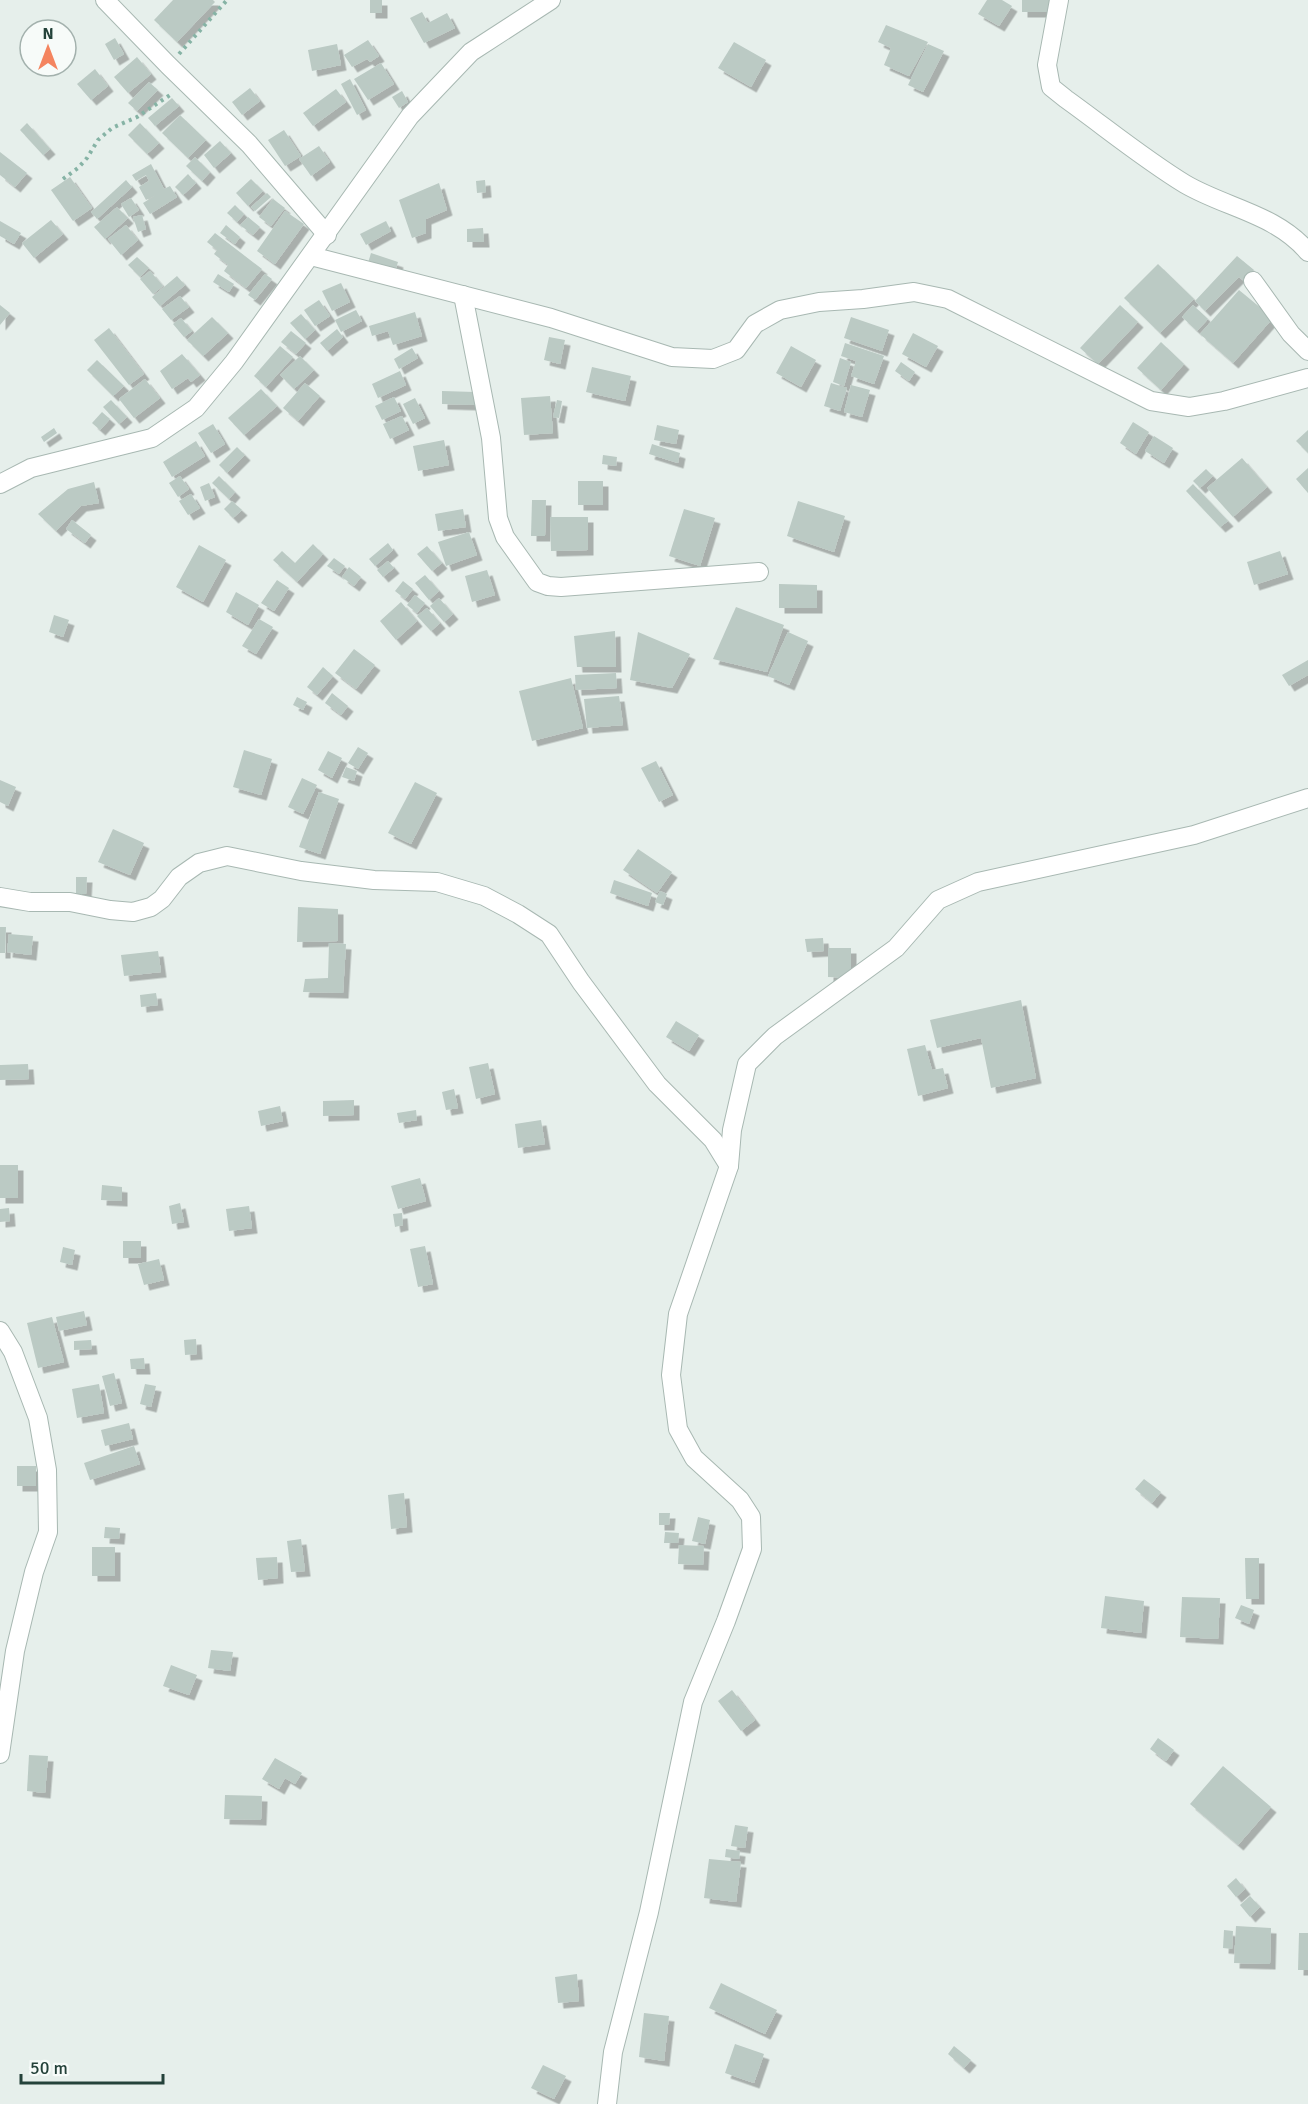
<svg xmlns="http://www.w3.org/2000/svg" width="1308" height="2104" font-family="Signika,sans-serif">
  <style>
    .building { fill: #bbcac4; filter: url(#shadow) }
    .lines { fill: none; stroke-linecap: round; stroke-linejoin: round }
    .minor-casing { stroke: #a8b8b2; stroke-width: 20 }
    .path { stroke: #86b3a5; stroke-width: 4; stroke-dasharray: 3 4.5; stroke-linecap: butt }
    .minor { stroke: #fff; stroke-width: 18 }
  </style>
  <defs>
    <filter id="shadow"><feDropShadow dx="5.5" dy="5.5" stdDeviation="0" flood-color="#0004"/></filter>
  </defs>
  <rect width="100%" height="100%" fill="#e6efeb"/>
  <!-- building -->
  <g class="building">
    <path d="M173 0H213L215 2 177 42 154 20Z"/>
    <rect x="370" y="0" width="12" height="13"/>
    <path d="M987 0H1002L1012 6 999 26 978 14Z"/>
    <rect x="1022" y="0" width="30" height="12"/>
    <path d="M422 12 428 23 447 13 455 28 424 43 410 18Z"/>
    <path d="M886 25 928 42 909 76 884 65 891 48 878 42Z"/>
    <path d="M115 38 124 54 114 60 105 44Z"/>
    <path d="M368 40 379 56 370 62 367 59 352 67 344 55Z"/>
    <path d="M734 42 766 60 751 87 718 68Z"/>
    <path d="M337 44 341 65 312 71 308 50Z"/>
    <path d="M928 44 944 51 923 92 908 85Z"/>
    <path d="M137 57 151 74 128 93 114 77Z"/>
    <path d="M381 63 394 84 368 100 354 79Z"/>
    <path d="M95 69 108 86 91 100 77 84Z"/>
    <path d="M350 79 366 110 357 115 341 84Z"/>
    <path d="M149 82 158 90 137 111 128 103Z"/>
    <path d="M250 88 260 101 242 115 232 102Z"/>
    <path d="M336 89 346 102 313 126 303 113Z"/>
    <path d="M402 91 408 102 399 108 392 97Z"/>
    <path d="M172 98 179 106 155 126 148 118Z"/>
    <path d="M180 115 206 140 188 158 162 133Z"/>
    <path d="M27 123 50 149 43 155 20 130Z"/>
    <path d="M140 123 159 143 147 154 128 135Z"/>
    <path d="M284 130 301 156 285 166 268 140Z"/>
    <path d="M220 141 231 153 214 168 204 155Z"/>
    <path d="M319 146 330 162 311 176 299 159Z"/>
    <path d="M0 152 27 173 15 187 0 175Z"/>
    <path d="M195 157 210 172 202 181 186 166Z"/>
    <path d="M151 164 164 189 170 186 177 197 150 214 143 203 156 195 146 200 139 187 149 181 146 175 136 181 132 175Z"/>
    <path d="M188 174 196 183 183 195 175 187Z"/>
    <path d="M70 177 92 208 73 221 51 190Z"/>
    <path d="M251 179 263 191 248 206 236 193Z"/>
    <path d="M126 180 132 187 97 219 91 212Z"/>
    <path d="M485 180 486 192 477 193 476 181Z"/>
    <path d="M439 183 447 210 426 219V233L412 238 399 200Z"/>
    <path d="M267 193 271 197 255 211 251 207Z"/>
    <path d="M131 198 139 210 129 217 121 204Z"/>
    <path d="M273 199 285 208 271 226 259 217Z"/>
    <path d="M235 205 244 214 237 222 227 213Z"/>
    <path d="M117 207 128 218 105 239 94 227Z"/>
    <path d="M285 211 304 224 275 264 257 251Z"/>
    <path d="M142 215 146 229 138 232 133 217Z"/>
    <path d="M248 217 260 227 253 235 240 225Z"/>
    <path d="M51 220 63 234 34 258 22 243Z"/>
    <path d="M0 221 21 233 14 244 0 236Z"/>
    <path d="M386 221 391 231 366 245 360 234Z"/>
    <path d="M126 225 138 240 121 255 108 239Z"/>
    <path d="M226 225 240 237 235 244 220 233Z"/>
    <path d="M483 228 484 242H467V229Z"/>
    <path d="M215 233 262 269 246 288 224 271 228 265 214 254 217 250 207 242Z"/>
    <path d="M371 253 398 262 395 272 368 263Z"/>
    <path d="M1237 256 1254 270 1244 281 1239 277 1205 311 1195 301Z"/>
    <path d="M137 257 149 268 140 277 128 265Z"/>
    <path d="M1158 264 1194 299 1160 333 1124 298Z"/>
    <path d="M150 271 163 286 153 294 140 279Z"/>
    <path d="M218 274 234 284 229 292 213 282Z"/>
    <path d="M265 274 272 279 255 300 248 295Z"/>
    <path d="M177 276 185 285 160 306 152 297Z"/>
    <path d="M341 283 350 302 332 311 322 291Z"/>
    <path d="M1239 290 1273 318 1233 363 1200 334Z"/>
    <path d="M180 296 189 307 171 320 162 309Z"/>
    <path d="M319 300 330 316 315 326 304 310Z"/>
    <path d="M0 305 10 313 0 325Z"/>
    <path d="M1120 305 1138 322 1098 364 1080 348Z"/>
    <path d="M1193 305 1208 319 1197 331 1182 317Z"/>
    <path d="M356 310 362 321 341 332 335 320Z"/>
    <path d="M415 312 422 336 393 345 388 331 372 336 369 326Z"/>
    <path d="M301 314 315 330 305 339 290 323Z"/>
    <path d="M212 317 228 333 203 356 187 340Z"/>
    <path d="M851 317 889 330 882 351 844 338Z"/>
    <path d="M181 318 192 331 184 337 173 324Z"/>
    <path d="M109 328 144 374 129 385 94 340Z"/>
    <path d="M337 329 343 337 327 351 320 343Z"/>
    <path d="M291 331 306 343 296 354 281 342Z"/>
    <path d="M913 333 938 346 926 367 902 354Z"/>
    <path d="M549 337 565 340 560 364 544 360Z"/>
    <path d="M1161 342 1184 364 1161 390 1137 368Z"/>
    <path d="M845 343 884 356 874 384 851 376 856 361 841 356Z"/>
    <path d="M280 346 293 357 266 387 254 376Z"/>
    <path d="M791 346 816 360 801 387 776 373Z"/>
    <path d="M412 348 418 358 399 369 394 359Z"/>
    <path d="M182 354 200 375 191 382 188 378 172 389 160 371Z"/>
    <path d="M300 356 314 370 294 389 280 375Z"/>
    <path d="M840 358 851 362 844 386 833 382Z"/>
    <path d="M97 360 124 386 113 396 87 370Z"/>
    <path d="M901 362 915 372 909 381 895 371Z"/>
    <path d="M592 367 631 376 625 401 586 392Z"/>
    <path d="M400 371 406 385 378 398 372 384Z"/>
    <path d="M145 379 160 398 134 418 119 399Z"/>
    <path d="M305 383 320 396 298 421 283 408Z"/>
    <path d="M831 383 847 388 840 411 824 406Z"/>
    <path d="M851 385 870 390 862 417 844 412Z"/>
    <path d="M261 389 277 406 244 435 228 418Z"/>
    <path d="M442 391 475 392V405L442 404Z"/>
    <path d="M550 396 553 433 524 435 521 398Z"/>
    <path d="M394 397 401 411 382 420 375 406Z"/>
    <path d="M415 398 425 418 413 424 403 404Z"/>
    <path d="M111 400 127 417 119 424 103 407Z"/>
    <path d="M557 400 562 401 559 418 553 417Z"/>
    <path d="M102 412 110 419 100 430 92 423Z"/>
    <path d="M402 416 409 430 390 439 383 424Z"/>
    <path d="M1133 422 1149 432 1136 454 1120 443Z"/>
    <path d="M213 424 225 444 211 453 198 433Z"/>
    <path d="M657 425 679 430 676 444 654 440Z"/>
    <path d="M54 428 57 433 44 442 41 437Z"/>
    <path d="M1308 430V453L1296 441Z"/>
    <path d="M1154 436 1173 448 1164 463 1145 451Z"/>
    <path d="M444 440 449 465 418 471 413 446Z"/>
    <path d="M196 441 205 456 172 477 163 462Z"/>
    <path d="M652 444 680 453 678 463 649 454Z"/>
    <path d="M237 447 245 455 227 473 219 465Z"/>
    <path d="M603 455 617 457 616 466 602 464Z"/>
    <path d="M1242 458 1267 487 1233 517 1207 488Z"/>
    <path d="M1308 468V493L1296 479Z"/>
    <path d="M1206 469 1213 476 1200 488 1193 481Z"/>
    <path d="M180 476 189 489 178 497 169 483Z"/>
    <path d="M219 476 235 492 229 499 212 483Z"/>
    <rect x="578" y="481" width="25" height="24"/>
    <path d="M94 482 99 503 81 506 56 531 38 514 68 489Z"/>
    <path d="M209 483 215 497 205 501 200 487Z"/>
    <path d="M1193 484 1228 521 1220 527 1186 491Z"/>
    <path d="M191 494 200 508 188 515 179 501Z"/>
    <path d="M532 500H546L545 536H531Z"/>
    <path d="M232 501 242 510 233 518 224 509Z"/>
    <path d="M798 501 845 516 834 552 787 536Z"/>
    <path d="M463 509 466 527 438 531 435 514Z"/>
    <path d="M684 509 715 518 700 566 669 556Z"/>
    <path d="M550 517H588V550L551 551Z"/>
    <path d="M72 520 91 535 85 543 66 529Z"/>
    <path d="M469 532 477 555 446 566 438 542Z"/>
    <path d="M388 543 393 550 375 566 369 559Z"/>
    <path d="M313 544 323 554 297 582 273 560 282 551 295 563Z"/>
    <path d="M199 545 226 560 203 602 176 587Z"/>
    <path d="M427 546 442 563 432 571 417 554Z"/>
    <path d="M1280 551 1288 574 1254 585 1247 562Z"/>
    <path d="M334 558 345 566 339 574 327 566Z"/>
    <path d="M388 561 394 568 383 577 377 570Z"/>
    <path d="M349 567 361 577 354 586 342 577Z"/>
    <path d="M487 570 495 595 472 602 465 576Z"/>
    <path d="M425 575 439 591 429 600 415 583Z"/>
    <path d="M277 580 289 588 274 611 261 603Z"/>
    <path d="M403 581 413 589 405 599 395 591Z"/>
    <path d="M779 584 817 585V608H779Z"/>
    <path d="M236 592 259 605 248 625 226 612Z"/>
    <path d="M415 595 425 603 417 613 407 605Z"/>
    <path d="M439 598 453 614 444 622 430 606Z"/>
    <path d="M401 602 417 621 396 640 380 621Z"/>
    <path d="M736 607 784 625 767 672 713 659Z"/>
    <path d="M427 608 440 623 431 631 417 616Z"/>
    <path d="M54 615 69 620 63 637 49 632Z"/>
    <path d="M259 619 273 627 256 654 242 646Z"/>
    <path d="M615 631 616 667H577L574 636Z"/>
    <path d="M638 632 690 654 672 688 630 680Z"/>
    <path d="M788 632 808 641 789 685 768 676Z"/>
    <path d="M354 649 375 665 356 689 335 673Z"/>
    <path d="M1308 660V675L1289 686 1282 675Z"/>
    <path d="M323 667 333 676 317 695 307 687Z"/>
    <path d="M616 673 617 688 576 690 575 675Z"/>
    <path d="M571 678 583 728 532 741 519 691Z"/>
    <path d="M332 693 348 706 341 715 325 703Z"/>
    <path d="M619 696 623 725 587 728 584 699Z"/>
    <path d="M297 697 307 702 303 710 293 705Z"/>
    <path d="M358 747 368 753 358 769 348 763Z"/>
    <path d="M244 750 272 759 261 795 233 787Z"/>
    <path d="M328 751 342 758 332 778 318 770Z"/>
    <path d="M656 761 673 795 659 802 641 768Z"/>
    <path d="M346 767 357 771 354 781 342 777Z"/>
    <path d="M302 778 317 785 303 814 288 807Z"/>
    <path d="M0 780 16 787 8 806 0 802Z"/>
    <path d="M415 782 437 793 411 844 388 833Z"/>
    <path d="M319 792 339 799 320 854 299 847Z"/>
    <path d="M113 829 144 843 130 875 98 862Z"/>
    <path d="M638 849 672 872 657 893 623 870Z"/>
    <path d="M76 877H87L86 894H76Z"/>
    <path d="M614 880 652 893 648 906 610 893Z"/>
    <path d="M660 891 667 894 663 905 655 902Z"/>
    <path d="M298 907 338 909V941L297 942Z"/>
    <path d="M0 927H6L5 953H0Z"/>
    <path d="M9 934 33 936 31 955 7 952Z"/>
    <path d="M823 938 824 951 807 952 805 939Z"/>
    <path d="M329 943 346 944 343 993 303 992 305 979 328 978Z"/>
    <path d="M828 948H851V978L828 977Z"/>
    <path d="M158 951 161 972 124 976 121 955Z"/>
    <path d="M156 993 158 1005 141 1007 140 995Z"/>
    <path d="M1021 1000 1036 1078 991 1088 981 1038 937 1048 930 1020Z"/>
    <path d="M676 1021 699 1035 689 1051 666 1037Z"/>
    <path d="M925 1045 932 1070 943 1068 948 1088 918 1096 907 1049Z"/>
    <path d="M488 1063 495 1094 476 1099 469 1067Z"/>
    <path d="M28 1064 29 1079 0 1080V1065Z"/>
    <path d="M454 1089 458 1108 446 1110 442 1092Z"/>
    <path d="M354 1100V1115L323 1116V1101Z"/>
    <path d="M280 1106 283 1121 261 1126 258 1111Z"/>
    <path d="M416 1110 417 1120 399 1123 397 1113Z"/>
    <path d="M541 1120 545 1144 518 1148 515 1124Z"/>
    <rect x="0" y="1165" width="18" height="33"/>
    <path d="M420 1178 426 1201 398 1209 391 1186Z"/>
    <path d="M102 1185 122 1187V1201L101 1200Z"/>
    <path d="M180 1203 184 1222 172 1224 169 1206Z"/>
    <path d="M249 1206 252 1228 229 1231 226 1209Z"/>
    <path d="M9 1208 10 1221 0 1222V1209Z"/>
    <path d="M402 1213 403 1225 395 1227 393 1214Z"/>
    <rect x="123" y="1241" width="18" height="17"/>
    <path d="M425 1246 433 1284 418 1287 410 1249Z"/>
    <path d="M63 1247 75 1250 72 1265 60 1262Z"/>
    <path d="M159 1259 164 1280 144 1285 138 1264Z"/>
    <path d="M84 1311 87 1325 59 1331 56 1317Z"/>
    <path d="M52 1317 64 1362 38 1368 27 1323Z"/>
    <path d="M196 1339 197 1354 185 1355 184 1340Z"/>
    <path d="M91 1340 92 1349 74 1350V1341Z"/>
    <path d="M144 1358 145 1369H131L130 1359Z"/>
    <path d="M114 1373 122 1403 110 1406 102 1376Z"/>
    <path d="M99 1384 104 1413 77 1418 72 1389Z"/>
    <path d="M145 1384 156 1386 151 1407 140 1404Z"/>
    <path d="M129 1423 133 1439 105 1446 101 1430Z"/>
    <path d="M134 1446 140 1464 90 1480 84 1463Z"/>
    <rect x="17" y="1466" width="19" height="20"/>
    <path d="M1144 1479 1161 1492 1152 1503 1135 1489Z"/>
    <path d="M404 1493 407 1527 391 1529 388 1495Z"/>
    <path d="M659 1513H670L669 1525H659Z"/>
    <path d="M698 1517 710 1520 705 1544 692 1541Z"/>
    <path d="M105 1527 120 1528 119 1539 104 1538Z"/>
    <path d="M665 1532 679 1533 678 1543H664Z"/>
    <path d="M301 1539 305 1571 291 1572 287 1541Z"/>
    <path d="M679 1545 704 1546 703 1565 678 1564Z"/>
    <rect x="92" y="1547" width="23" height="29"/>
    <path d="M277 1557 278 1578 258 1580 256 1558Z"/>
    <path d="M1245 1558H1259V1599H1246Z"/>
    <path d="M1105 1596 1144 1601 1141 1633 1101 1628Z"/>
    <path d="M1182 1597 1220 1598 1218 1639 1180 1637Z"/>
    <path d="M1241 1605 1254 1610 1249 1624 1235 1618Z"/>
    <path d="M211 1650 233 1652 230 1671 208 1668Z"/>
    <path d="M171 1665 197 1675 189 1695 163 1686Z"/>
    <path d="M732 1690 755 1720 741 1731 718 1701Z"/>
    <path d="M1158 1738 1174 1750 1166 1761 1150 1749Z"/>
    <path d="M29 1755 48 1756 45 1793 27 1791Z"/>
    <path d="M275 1758 302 1773 295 1784 285 1778 279 1789 262 1779Z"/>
    <path d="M1223 1766 1271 1807 1238 1845 1190 1804Z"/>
    <path d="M225 1795 262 1796 261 1820 224 1819Z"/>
    <path d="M735 1825 748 1827 745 1848 731 1846Z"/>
    <path d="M726 1849 740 1851 739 1859 725 1857Z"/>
    <path d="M709 1859 741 1862 736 1902 704 1898Z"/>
    <path d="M1236 1878 1245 1889 1236 1897 1227 1886Z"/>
    <path d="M1250 1896 1260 1907 1250 1917 1240 1905Z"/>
    <path d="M1236 1926 1271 1928 1270 1964 1234 1963Z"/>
    <path d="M1224 1930 1233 1931 1232 1949 1223 1948Z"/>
    <path d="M1299 1933H1308V1970H1298Z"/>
    <path d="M577 1974 579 2001 558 2003 555 1977Z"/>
    <path d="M721 1983 777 2010 765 2034 709 2008Z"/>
    <path d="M644 2013 669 2016 664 2061 639 2057Z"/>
    <path d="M735 2044 764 2054 754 2083 725 2073Z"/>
    <path d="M954 2046 971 2060 964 2068 948 2054Z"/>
    <path d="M543 2065 566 2076 554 2099 531 2088Z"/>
  </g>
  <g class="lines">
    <defs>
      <g id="minor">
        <path d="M105 0 168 65 249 144 327 235"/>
        <path d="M1059 0 1047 65 1051 87 1066 99C1105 127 1144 159 1185 184 1226 208 1276 214 1308 252"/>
        <path d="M311 256 551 318 672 357 713 359 736 350 755 324 780 310 819 302 863 299 914 292 948 299 1151 401 1189 407 1224 401 1308 378"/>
        <path d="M1253 281 1291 334 1308 351"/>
        <path d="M463 295 491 438 498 518 505 537 537 582 548 586 561 587 759 572"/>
        <path d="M0 484 31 468 152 438 196 408 234 362 410 116 471 52 551 0"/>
        <path d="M0 897 30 902H70L110 910 133 912 151 907 162 899 179 877 199 863 227 856 301 871 374 880 437 882 484 896 518 914 549 934 581 982 657 1084 713 1140 729 1166"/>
        <path d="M0 1331 13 1352 38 1418 47 1470 48 1532 34 1572 15 1651 0 1754"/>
        <path d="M607 2104 613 2052 649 1912 693 1702 726 1621 752 1549 751 1517 740 1500 694 1458 678 1429 671 1375 678 1314 729 1166 732 1130 747 1064 775 1036 896 948 938 900 978 882 1194 835 1308 798"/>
      </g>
    </defs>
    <!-- minor casing -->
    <use href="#minor" class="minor-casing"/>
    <!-- path -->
    <g class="path">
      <path d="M179 54 227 0"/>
      <path d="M63 179 78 168 87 158 98 140 112 128 137 117 173 93"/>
    </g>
    <!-- minor -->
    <use href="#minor" class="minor"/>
  </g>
  <!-- north arrow -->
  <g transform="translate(48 48)"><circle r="28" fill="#f7fbf9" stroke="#a3b1ad" stroke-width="1.5"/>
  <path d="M0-4.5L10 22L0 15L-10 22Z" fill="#f4845f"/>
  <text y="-9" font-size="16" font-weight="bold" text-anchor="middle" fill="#24423a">N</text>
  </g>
  <!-- scale -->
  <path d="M21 2074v9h142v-9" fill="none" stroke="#24423a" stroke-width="3"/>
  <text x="30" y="2074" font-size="18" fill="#24423a" stroke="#f7fbf9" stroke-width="4.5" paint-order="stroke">50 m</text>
</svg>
